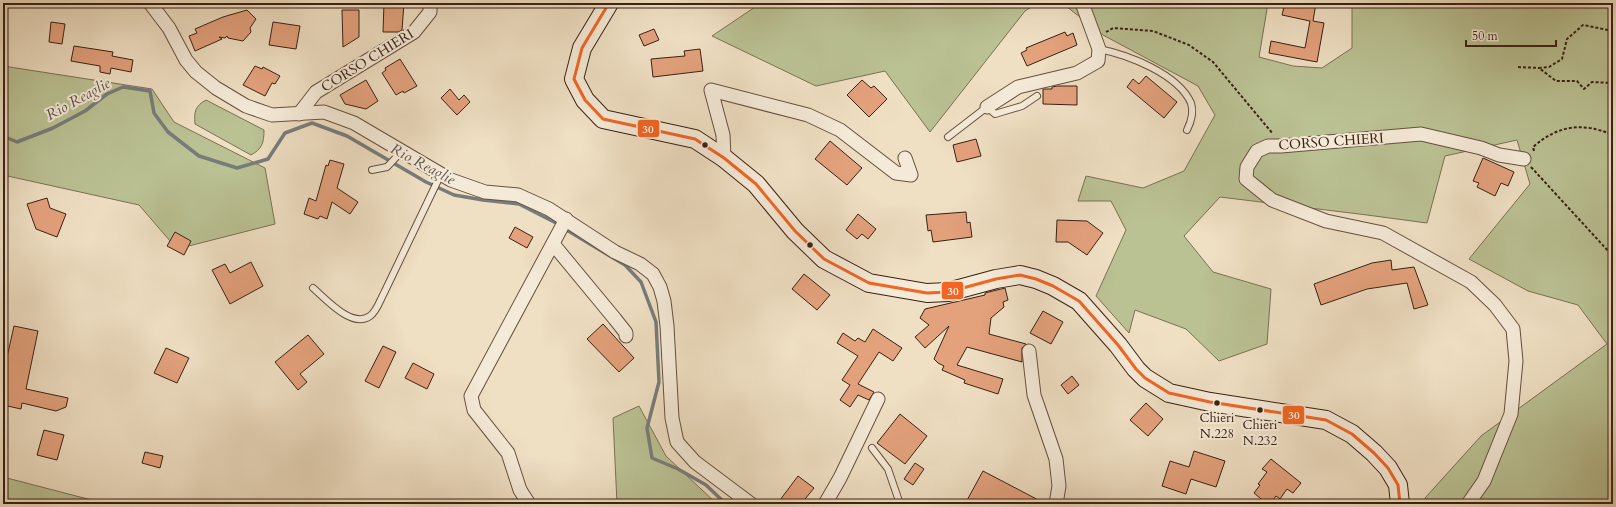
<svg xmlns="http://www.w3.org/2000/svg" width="1616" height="507" font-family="Cardo,serif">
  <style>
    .green { fill: #bac193; stroke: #7a7153 }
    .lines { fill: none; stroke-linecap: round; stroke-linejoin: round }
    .stream { stroke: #777c7b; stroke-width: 3.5 }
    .building { fill: #e3a17c; stroke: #392113 }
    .service-casing { stroke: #66503f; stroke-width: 8 }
    .minor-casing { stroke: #66503f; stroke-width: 15 }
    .secondary-casing { stroke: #392113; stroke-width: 20 }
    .path { stroke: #392113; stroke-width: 2; stroke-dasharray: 3 2; stroke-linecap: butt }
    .service { stroke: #f5ead8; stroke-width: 6 }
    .minor { stroke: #f5ead8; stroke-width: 13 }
    .secondary { stroke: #f5ead8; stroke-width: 18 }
    .bus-1-casing { stroke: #f5ead8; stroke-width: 6 }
    .bus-1 { stroke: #f26522; stroke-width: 3 }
    .bus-dot { fill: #392113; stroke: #f5ead8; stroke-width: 1.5 }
    .labels { text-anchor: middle; stroke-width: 4; stroke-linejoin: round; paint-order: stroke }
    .bus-label { font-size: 13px; fill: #392113; stroke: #f5ead8 }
    .street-label { font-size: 14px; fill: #392113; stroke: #f5ead8 }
    .water-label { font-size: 15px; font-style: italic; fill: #584f47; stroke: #f5ead8 }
    .line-badge { stroke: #f5ead8; stroke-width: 1.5 }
    .badge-label { font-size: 11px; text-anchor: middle; font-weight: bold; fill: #fff }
  </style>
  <rect width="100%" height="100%" fill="#efdfc3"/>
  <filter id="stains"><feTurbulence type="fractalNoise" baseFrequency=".005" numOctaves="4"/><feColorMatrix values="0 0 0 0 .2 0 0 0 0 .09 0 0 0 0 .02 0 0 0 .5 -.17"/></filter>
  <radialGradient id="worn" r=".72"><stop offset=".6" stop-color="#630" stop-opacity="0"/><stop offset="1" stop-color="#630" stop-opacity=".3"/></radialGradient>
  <!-- green -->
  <g class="green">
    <path d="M761 3H1038L1025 11 930 132 885 71 816 86 712 36Z"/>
    <path d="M1062 3H1268L1259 57 1293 66 1322 68 1352 48V6L1350 3H1613V504H1425V498L1481 436 1607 344 1578 305 1528 291 1469 259 1530 184 1517 140 1445 156 1427 223 1367 215 1220 197 1184 236 1213 272 1271 289 1267 344 1219 361 1186 329 1135 310 1129 333 1096 296 1126 230 1111 201H1078L1086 176 1143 188 1184 171 1215 115 1198 86 1103 35Z"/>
    <path d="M3 66 152 89 174 122 265 168 275 224 177 249 139 205 3 175Z"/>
    <path d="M206 100 264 130C264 143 262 149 251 155L195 124C194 112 195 106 206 100Z"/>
    <path d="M639 406 666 456 717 504H617L613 418Z"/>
    <path d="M3 477 107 504H3Z"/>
  </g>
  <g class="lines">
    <!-- stream -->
    <g class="stream">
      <path d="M3 136 17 142 53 128 85 111 107 94 123 87 150 91 154 113 168 132 199 156 237 168 268 159 285 133 312 123 347 136 426 182 454 195 483 200 519 204 560 225"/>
      <path d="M565 229 625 265 641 282 656 322 659 382 647 428 652 458 678 469 706 485 726 504"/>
    </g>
  </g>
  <!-- building -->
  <g class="building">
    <path d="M384 3H404L402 30 398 32H383Z"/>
    <path d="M1285 3H1316L1313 21 1324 23 1317 62 1269 53 1271 41 1305 48 1310 21 1282 15Z"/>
    <path d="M247 10 256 19 250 28 251 32 243 41 228 38 227 36 225 38 219 37 222 39 195 51 189 36 197 33 195 29 223 17Z"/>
    <path d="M342 10H359V37L343 47Z"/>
    <path d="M51 22 65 24 62 44 49 42Z"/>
    <path d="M273 22 300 26 296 49 269 45Z"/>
    <path d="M654 29 659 40 644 46 639 35Z"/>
    <path d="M1065 32 1067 36 1073 33 1077 45 1027 66 1021 53 1027 50 1026 48Z"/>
    <path d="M74 46 113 52 112 56 133 60 131 72 111 68 110 74 100 72V66L71 61Z"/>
    <path d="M700 49 703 71 653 77 651 59 685 56 684 51Z"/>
    <path d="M400 59 417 86 404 93 403 91 396 95 382 73 386 70 385 68Z"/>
    <path d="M255 66 262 69 263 67 280 76 275 84 272 83 265 96 243 85Z"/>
    <path d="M1146 76 1177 102 1164 118 1127 87 1133 79 1139 84Z"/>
    <path d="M366 80 378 101 366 109 345 104 340 95Z"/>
    <path d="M862 80 871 88 874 86 887 99 869 117 847 95Z"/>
    <path d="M1057 86H1077V105L1043 104V89H1052V87Z"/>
    <path d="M450 89 459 100 464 95 470 102 457 115 441 98Z"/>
    <path d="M976 139 981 156 957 162 953 145Z"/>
    <path d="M830 141 862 168 847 185 815 159Z"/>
    <path d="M1483 158 1514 172 1508 186 1501 183 1495 196 1477 187 1479 183 1473 181Z"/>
    <path d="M330 160 344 164 337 188 358 202 350 214 332 202 327 219 320 216 318 219 304 214 309 198 316 201 326 165 328 166Z"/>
    <path d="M47 198 50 208 66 214 57 237 36 229 27 204Z"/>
    <path d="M966 212 967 223 970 222 972 237 933 242 931 230 928 231 926 215Z"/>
    <path d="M858 214 876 229 868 239 862 234 857 239 846 230Z"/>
    <path d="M1057 220 1087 221 1103 233 1087 255 1068 242H1056Z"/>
    <path d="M515 227 533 237 527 248 509 238Z"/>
    <path d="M175 232 191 241 184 255 167 246Z"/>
    <path d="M1391 260 1392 270 1414 267 1428 305 1414 309 1407 283 1367 289 1321 305 1314 284 1372 263Z"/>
    <path d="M251 262 263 286 230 304 212 270 225 264 230 273Z"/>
    <path d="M804 274 830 295 817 310 792 289Z"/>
    <path d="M1005 288 1008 300 1003 302 1004 307 991 318 989 334 1026 344 1022 348V362L967 347 957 365 1003 379 998 394 964 383 965 380 942 370 944 366 938 363 934 359 949 326 925 348 915 337 929 325 920 318 925 309 985 295V293Z"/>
    <path d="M1043 311 1063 322 1051 344 1030 333Z"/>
    <path d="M603 324 634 358 619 372 587 339Z"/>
    <path d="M14 326 38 331 26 389 68 398 66 407 56 411 22 403 21 409 3 405 7 380 3 379V375Z"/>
    <path d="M873 329 902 348 893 361 879 352 858 384 874 392 869 400 858 395 850 407 840 400 850 385 842 380 858 356 837 343 843 333 855 341 858 338 865 342Z"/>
    <path d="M308 335 324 354 300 374 307 382 298 390 275 362Z"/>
    <path d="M383 346 396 352 379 388 365 381Z"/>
    <path d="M166 348 189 358 177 383 154 373Z"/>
    <path d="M413 363 434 374 427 389 405 378Z"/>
    <path d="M1072 376 1079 385 1068 394 1061 385Z"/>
    <path d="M1146 403 1163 419 1148 436 1130 420Z"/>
    <path d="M900 414 927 436 905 464 877 443Z"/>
    <path d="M44 430 64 435 57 460 37 455Z"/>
    <path d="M1194 451 1225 461 1216 487 1191 479 1186 494 1162 486 1170 461 1189 467Z"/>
    <path d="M145 452 163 456 160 468 142 463Z"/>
    <path d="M1271 459 1301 483 1293 493 1287 489 1280 499 1276 496 1270 504H1267L1254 493 1260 485 1258 484 1267 472 1262 469Z"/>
    <path d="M915 463 924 469 913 485 904 479Z"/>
    <path d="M983 471 1046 504H965Z"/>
    <path d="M798 476 814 488 801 504H786L780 500Z"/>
  </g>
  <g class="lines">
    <defs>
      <g id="service">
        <path d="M1099 49C1129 55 1178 74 1191 103 1194 112 1191 122 1187 130"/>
        <path d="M948 137 987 107 995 114 1022 106 1037 96"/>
        <path d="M372 170 387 167 402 151"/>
        <path d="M313 288C326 299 352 329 370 316 377 311 380 300 384 293L441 174"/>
        <path d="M872 448 888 469 900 504"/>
      </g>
      <g id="minor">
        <path d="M150 3 169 28 186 60 196 72 216 88 246 106 272 115 324 112 354 123 451 180 485 192 518 195 549 209 615 252 640 264 653 274 660 287 664 301 667 326 672 418 677 442 695 462 751 504"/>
        <path d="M987 107 1018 87 1077 73 1098 61 1099 49 1082 3"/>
        <path d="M299 114 316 92 414 32 430 12V3"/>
        <path d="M724 158 723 135 711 90 808 115 840 130 896 173 911 175 905 158"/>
        <path d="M553 244 615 319 626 333V336"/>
        <path d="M1029 351 1034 395 1056 459 1059 486 1056 504"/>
        <path d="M529 504 520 490 508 453 474 410 471 396 566 219"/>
        <path d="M825 504 840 478 878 399"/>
        <path d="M1468 504 1484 481 1511 414 1516 361 1513 329 1495 305 1471 282 1383 233 1326 221 1272 200 1246 179 1247 167 1257 151 1268 146H1281L1421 134 1481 148 1499 155 1524 159"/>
      </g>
      <path id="secondary" d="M609 3 582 48 574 79 585 100 603 119 695 139 724 158 756 184 795 231 824 259 869 283 927 293 948 292 996 279 1020 275 1036 279 1053 286 1079 301 1118 345 1136 369 1145 378 1169 393 1210 402 1326 420 1352 434 1374 453 1388 468 1398 485 1400 504"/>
    </defs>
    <!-- service casing -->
    <use href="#service" class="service-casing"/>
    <!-- minor casing -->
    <use href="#minor" class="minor-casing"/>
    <!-- secondary casing -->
    <use href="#secondary" class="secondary-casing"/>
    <!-- path -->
    <g class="path">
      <path d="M1613 31 1583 25 1567 39 1562 59 1549 67 1539 68 1556 81H1577L1584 89 1592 82 1613 83"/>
      <path d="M1106 32 1113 28 1153 31 1189 45 1213 62 1273 134"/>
      <path d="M1518 67 1539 68"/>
      <path d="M1534 151 1533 147C1558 125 1583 122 1613 135"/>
      <path d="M1531 167 1610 253 1613 261"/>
    </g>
    <!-- service -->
    <use href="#service" class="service"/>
    <!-- minor -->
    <use href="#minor" class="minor"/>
    <!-- secondary -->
    <use href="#secondary" class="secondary"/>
    <defs>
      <path id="bus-1" d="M609 3 582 48 574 79 585 100 603 119 695 139 724 158 756 184 795 231 824 259 869 283 927 293 948 292 996 279 1020 275 1036 279 1053 286 1079 301 1118 345 1136 369 1145 378 1169 393 1210 402 1326 420 1352 434 1374 453 1388 468 1398 485 1400 504"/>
    </defs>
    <!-- bus-1 casing -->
    <use href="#bus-1" class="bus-1-casing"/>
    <!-- bus-1 -->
    <use href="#bus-1" class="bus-1"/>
  </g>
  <!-- markers -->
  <g class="bus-dot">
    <circle cx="705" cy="145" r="3.5"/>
    <circle cx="810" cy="245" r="3.5"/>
    <circle cx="1217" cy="403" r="3.5"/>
    <circle cx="1260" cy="410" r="3.5"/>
  </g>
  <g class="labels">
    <!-- bus labels -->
    <g class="bus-label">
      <text x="1217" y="422">Chieri<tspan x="1217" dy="16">N.228</tspan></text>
      <text x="1260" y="429">Chieri<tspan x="1260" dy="16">N.232</tspan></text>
    </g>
    <!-- street labels -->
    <g class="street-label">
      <text transform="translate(367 60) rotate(-32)" y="5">CORSO CHIERI</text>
      <text transform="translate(1331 141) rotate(-4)" y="5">CORSO CHIERI</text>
    </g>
    <!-- water labels -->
    <g class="water-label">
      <text transform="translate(78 99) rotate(-29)" y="5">Rio Reaglie</text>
      <text transform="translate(423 164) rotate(28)" y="5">Rio Reaglie</text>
    </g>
  </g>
  <g class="line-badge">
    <rect x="637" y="119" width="23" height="19" rx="4" fill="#f26522"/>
    <rect x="941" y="281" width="23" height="19" rx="4" fill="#f26522"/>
    <rect x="1282" y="405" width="23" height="20" rx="4" fill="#f26522"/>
  </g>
  <g class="badge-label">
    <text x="648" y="133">30</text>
    <text x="953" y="295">30</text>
    <text x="1294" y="419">30</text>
  </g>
  <!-- margin -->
  <rect width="1616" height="507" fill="none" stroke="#efdfc3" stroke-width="16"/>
  <rect x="4" y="4" width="1608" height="499" fill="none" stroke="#392113" stroke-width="2"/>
  <rect x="8" y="8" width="1600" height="491" fill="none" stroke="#392113"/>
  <!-- scale -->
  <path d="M1466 40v6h90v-6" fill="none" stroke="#392113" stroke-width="2"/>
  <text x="1472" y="40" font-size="12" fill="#392113" stroke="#f5ead8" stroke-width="3" paint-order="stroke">50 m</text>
  <rect width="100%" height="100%" filter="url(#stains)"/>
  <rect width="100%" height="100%" fill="url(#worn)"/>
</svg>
